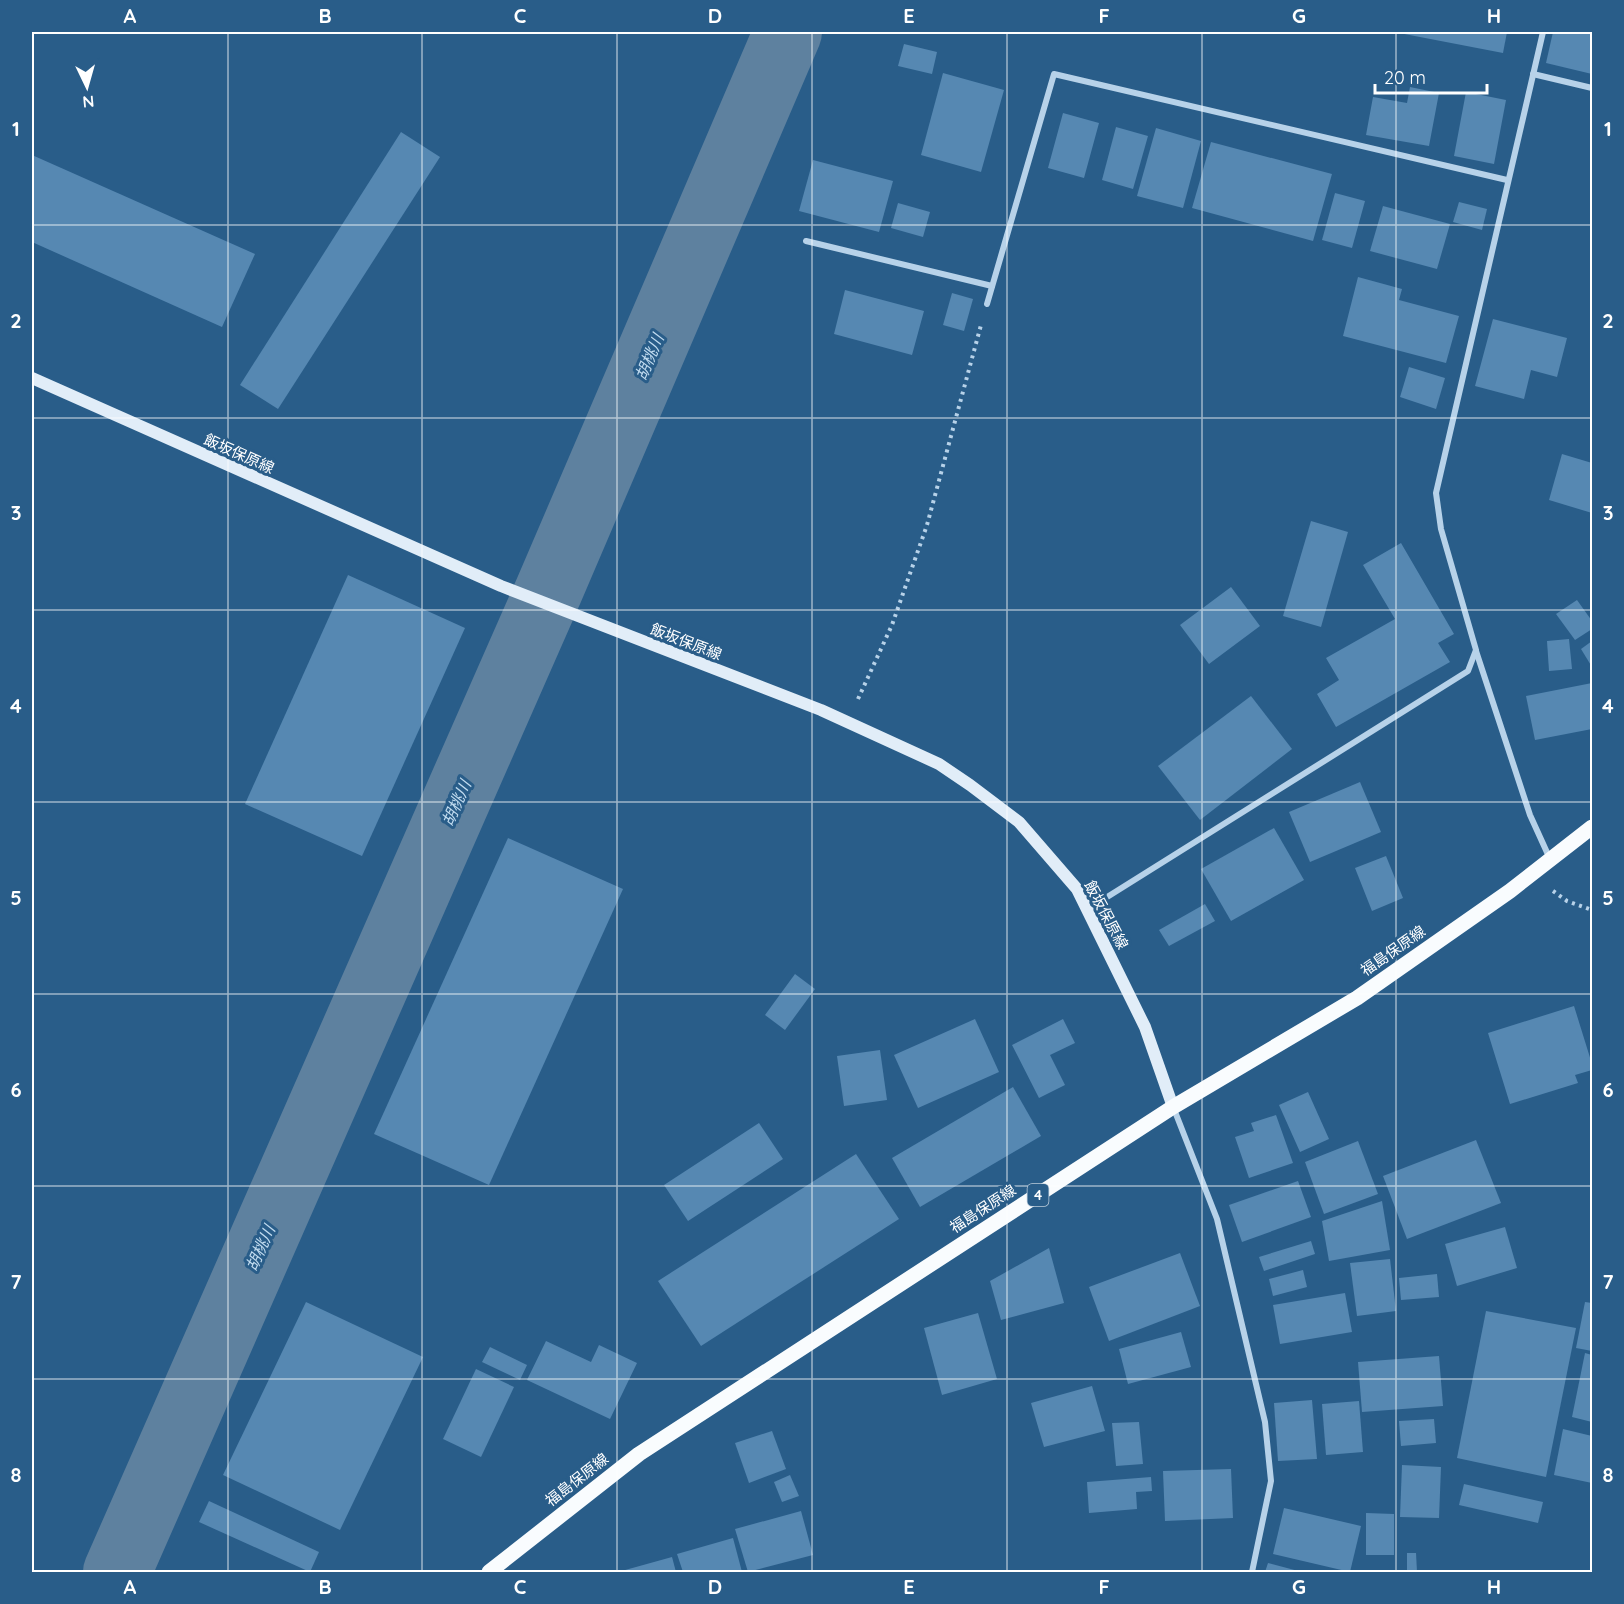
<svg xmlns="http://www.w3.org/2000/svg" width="1624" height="1604" font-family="Quicksand,'Noto Sans JP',sans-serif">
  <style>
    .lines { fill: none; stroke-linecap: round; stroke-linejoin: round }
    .river { stroke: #5e819f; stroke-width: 68 }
    .building { fill: #5688b2 }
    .path { stroke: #b7d2e9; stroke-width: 4; stroke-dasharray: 3 4.5; stroke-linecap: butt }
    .street { stroke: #b7d2e9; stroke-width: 6 }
    .secondary { stroke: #e1edf8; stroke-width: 12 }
    .primary { stroke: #f9fcfe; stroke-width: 15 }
    .grid { fill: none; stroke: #fff; stroke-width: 1.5; stroke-opacity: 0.55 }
    .labels { text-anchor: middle; stroke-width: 6; stroke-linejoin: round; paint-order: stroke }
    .shield { fill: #295d89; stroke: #bfcedc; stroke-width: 1.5 }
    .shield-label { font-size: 14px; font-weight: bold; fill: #fff }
    .street-label { font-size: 15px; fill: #fff; stroke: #295d89 }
    .water-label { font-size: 16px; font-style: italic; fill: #c2dcf0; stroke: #295d89 }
    .neatline { fill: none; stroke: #fff; stroke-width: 2 }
    .grid-label { font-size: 20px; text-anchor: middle; font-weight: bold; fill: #fff }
  </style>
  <rect width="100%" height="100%" fill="#295d89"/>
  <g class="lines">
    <!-- river -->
    <path class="river" d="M117 1572 549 590 788 32"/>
  </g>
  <!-- building -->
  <g class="building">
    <path d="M1394 32H1507L1503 53Z"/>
    <path d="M1553 32H1592V74L1546 63Z"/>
    <path d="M904 44 937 52 932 74 898 66Z"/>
    <path d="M943 73 1004 90 981 172 921 155Z"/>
    <path d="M1410 87 1439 93 1429 146 1366 135 1373 97 1407 103Z"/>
    <path d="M1466 92 1506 100 1494 164 1454 156Z"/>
    <path d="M1063 113 1099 123 1084 178 1048 168Z"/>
    <path d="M1116 127 1148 136 1133 189 1102 180Z"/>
    <path d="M1156 128 1201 141 1183 208 1137 196Z"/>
    <path d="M401 132 440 157 278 409 240 385Z"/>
    <path d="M1211 142 1332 174 1313 241 1192 208Z"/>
    <path d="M32 155 255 254 222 327 32 242Z"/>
    <path d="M813 160 893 181 879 232 799 211Z"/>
    <path d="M1335 193 1365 201 1352 248 1322 240Z"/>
    <path d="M1459 202 1487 209 1482 230 1453 222Z"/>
    <path d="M898 203 930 212 923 237 891 228Z"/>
    <path d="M1383 206 1450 224 1437 269 1370 251Z"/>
    <path d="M1358 277 1402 289 1399 300 1459 316 1446 363 1343 336Z"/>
    <path d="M845 290 924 311 912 355 834 334Z"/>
    <path d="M952 293 973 299 964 331 943 325Z"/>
    <path d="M1493 319 1567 338 1557 377 1531 370 1524 399 1475 386Z"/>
    <path d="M1409 367 1445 378 1436 409 1400 397Z"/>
    <path d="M1562 454 1592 463V513L1549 500Z"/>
    <path d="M1311 521 1348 532 1321 627 1283 616Z"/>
    <path d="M1401 543 1454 634 1438 643 1450 662 1336 727 1317 694 1339 680 1326 658 1395 619 1363 565Z"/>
    <path d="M348 575 465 628 362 856 245 804Z"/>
    <path d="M1231 587 1260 626 1209 664 1180 625Z"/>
    <path d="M1577 600 1592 621V629L1575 640 1556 614Z"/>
    <path d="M1569 639 1572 669 1549 671 1547 641Z"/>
    <path d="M1592 641V667L1581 649Z"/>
    <path d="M1592 683V729L1535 740 1526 696Z"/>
    <path d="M1251 696 1292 749 1200 820 1158 766Z"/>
    <path d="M1360 782 1381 832 1310 862 1289 812Z"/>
    <path d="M1274 828 1304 880 1231 921 1201 869Z"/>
    <path d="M508 838 623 889 489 1185 374 1134Z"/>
    <path d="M1386 856 1403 898 1372 911 1355 868Z"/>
    <path d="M1205 904 1215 921 1169 946 1159 930Z"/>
    <path d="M795 974 815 989 785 1030 765 1015Z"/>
    <path d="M1574 1006 1592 1064V1070L1575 1075 1578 1083 1510 1104 1488 1033Z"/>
    <path d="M975 1019 999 1072 918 1108 894 1055Z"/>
    <path d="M1063 1019 1075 1043 1050 1055 1065 1085 1039 1098 1012 1045Z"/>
    <path d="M880 1050 887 1100 844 1106 837 1056Z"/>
    <path d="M1013 1087 1041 1136 920 1207 892 1158Z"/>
    <path d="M1308 1092 1329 1139 1300 1152 1279 1105Z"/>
    <path d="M1276 1115 1293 1163 1249 1178 1235 1137 1254 1131 1251 1123Z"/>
    <path d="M759 1123 783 1159 688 1221 664 1185Z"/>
    <path d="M1476 1140 1501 1203 1407 1239 1383 1176Z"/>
    <path d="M1358 1141 1378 1194 1324 1214 1305 1162Z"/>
    <path d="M856 1154 899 1219 701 1346 658 1281Z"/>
    <path d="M1298 1181 1311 1217 1242 1242 1229 1205Z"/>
    <path d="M1382 1201 1390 1250 1329 1261 1322 1221Z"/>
    <path d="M1505 1227 1517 1268 1457 1286 1445 1244Z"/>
    <path d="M1311 1241 1315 1254 1264 1271 1259 1257Z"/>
    <path d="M1049 1248 1064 1303 1001 1320 990 1281Z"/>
    <path d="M1180 1253 1200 1306 1109 1341 1089 1287Z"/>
    <path d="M1390 1259 1396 1311 1357 1316 1350 1263Z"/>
    <path d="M1303 1270 1307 1287 1273 1296 1269 1279Z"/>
    <path d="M1437 1274 1439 1297 1401 1300 1399 1278Z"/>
    <path d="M1345 1293 1352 1332 1280 1344 1273 1305Z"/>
    <path d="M306 1302 423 1357 340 1530 223 1475Z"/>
    <path d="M1585 1302 1592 1303V1351L1576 1348Z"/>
    <path d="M1486 1311 1576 1328 1546 1477 1457 1458Z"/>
    <path d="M978 1313 997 1379 942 1395 924 1328Z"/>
    <path d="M1181 1332 1191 1367 1128 1384 1119 1349Z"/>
    <path d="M546 1341 591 1362 599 1345 637 1363 610 1419 527 1380Z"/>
    <path d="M490 1347 527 1365 520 1380 482 1362Z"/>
    <path d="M1585 1353 1592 1355V1422L1572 1417Z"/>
    <path d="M1439 1356 1443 1406 1362 1412 1358 1362Z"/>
    <path d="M476 1369 514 1387 481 1457 443 1439Z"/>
    <path d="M1092 1386 1105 1431 1044 1447 1031 1403Z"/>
    <path d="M1312 1400 1317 1459 1278 1461 1274 1403Z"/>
    <path d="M1359 1401 1363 1452 1326 1455 1322 1404Z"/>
    <path d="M1434 1419 1436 1443 1401 1446 1399 1421Z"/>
    <path d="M1139 1422 1143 1464 1116 1466 1112 1423Z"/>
    <path d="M1563 1429 1592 1436V1483L1554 1475Z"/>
    <path d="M772 1431 786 1469 749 1483 735 1443Z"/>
    <path d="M1402 1465 1441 1467 1439 1518 1400 1517Z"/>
    <path d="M1231 1469 1233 1518 1165 1521 1163 1471Z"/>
    <path d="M790 1475 799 1496 782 1502 774 1482Z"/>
    <path d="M1151 1477 1152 1491 1136 1492 1137 1509 1089 1513 1087 1482Z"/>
    <path d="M1464 1484 1543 1502 1538 1523 1459 1505Z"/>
    <path d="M209 1501 319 1552 310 1572 199 1522Z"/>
    <path d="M1284 1508 1361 1526 1350 1572 1273 1554Z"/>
    <path d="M801 1511 813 1555 748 1572 735 1529Z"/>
    <path d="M1366 1513 1394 1514V1555H1366Z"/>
    <path d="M733 1538 742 1572H683L677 1554Z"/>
    <path d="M1407 1553H1416L1417 1572H1407Z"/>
    <path d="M672 1557 676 1572H618Z"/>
    <path d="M1268 1563 1302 1572H1265Z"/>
  </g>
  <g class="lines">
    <!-- path -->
    <g class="path">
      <path d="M858 699 892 625 927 525 981 325"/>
      <path d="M1553 891 1567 901 1592 910"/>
    </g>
    <!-- street -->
    <g class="street">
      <path d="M1533 74 1592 88"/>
      <path d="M806 241 992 286"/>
      <path d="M987 304 1054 74 1507 180"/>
      <path d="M1476 651 1530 815 1550 859"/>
      <path d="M1088 909 1468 671 1476 650 1441 529 1436 493 1543 32"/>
      <path d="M1174 1109 1217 1219 1265 1422 1271 1481 1252 1572"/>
    </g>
    <!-- secondary -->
    <path class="secondary" d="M32 378 501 586 821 710 939 764 970 785 1019 822 1077 889 1145 1027 1173 1107"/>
    <!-- primary -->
    <path class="primary" d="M489 1572 639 1454 1173 1107 1357 998 1510 891 1592 827"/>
  </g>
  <!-- grid -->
  <path class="grid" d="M228 32V1572M422 32V1572M617 32V1572M812 32V1572M1007 32V1572M1202 32V1572M1396 32V1572M32 225H1592M32 418H1592M32 610H1592M32 802H1592M32 994H1592M32 1186H1592M32 1379H1592"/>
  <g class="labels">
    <!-- shield labels -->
    <rect class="shield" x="1027.5" y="1184" width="21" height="22" rx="4.5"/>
    <g class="shield-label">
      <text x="1038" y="1200">4</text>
    </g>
    <!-- street labels -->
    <g class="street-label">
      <text transform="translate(239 454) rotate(24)" y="5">飯坂保原線</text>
      <text transform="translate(686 642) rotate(21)" y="5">飯坂保原線</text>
      <text transform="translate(1106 915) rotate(62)" y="5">飯坂保原線</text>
      <text transform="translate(1393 951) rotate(-35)" y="5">福島保原線</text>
      <text transform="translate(983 1209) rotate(-33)" y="5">福島保原線</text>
      <text transform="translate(577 1480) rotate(-38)" y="5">福島保原線</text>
    </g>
    <!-- water labels -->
    <g class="water-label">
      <text transform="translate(649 357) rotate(-67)" y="6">胡桃川</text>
      <text transform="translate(456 803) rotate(-66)" y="6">胡桃川</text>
      <text transform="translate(260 1248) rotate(-66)" y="6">胡桃川</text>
    </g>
  </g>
  <!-- border -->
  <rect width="1624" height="1604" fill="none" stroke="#295d89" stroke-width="66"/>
  <!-- north arrow -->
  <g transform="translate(87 87) rotate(175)" stroke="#295d89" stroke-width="4.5" paint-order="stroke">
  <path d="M0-4.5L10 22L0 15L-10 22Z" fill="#ffffff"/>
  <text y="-9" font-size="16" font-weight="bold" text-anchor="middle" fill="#ffffff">N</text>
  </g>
  <!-- scale -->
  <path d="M1375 84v9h112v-9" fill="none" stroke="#ffffff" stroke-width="3"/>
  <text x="1384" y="84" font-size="18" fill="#ffffff" stroke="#295d89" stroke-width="4.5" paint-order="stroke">20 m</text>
  <rect x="33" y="33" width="1558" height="1538" class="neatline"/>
  <g class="grid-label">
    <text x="130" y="23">A</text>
    <text x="325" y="23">B</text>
    <text x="520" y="23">C</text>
    <text x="715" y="23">D</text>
    <text x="909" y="23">E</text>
    <text x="1104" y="23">F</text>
    <text x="1299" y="23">G</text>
    <text x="1494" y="23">H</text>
    <text x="16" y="136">1</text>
    <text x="1608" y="136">1</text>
    <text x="16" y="328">2</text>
    <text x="1608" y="328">2</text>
    <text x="16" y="520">3</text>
    <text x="1608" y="520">3</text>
    <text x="16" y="713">4</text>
    <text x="1608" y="713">4</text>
    <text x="16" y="905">5</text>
    <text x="1608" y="905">5</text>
    <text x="16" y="1097">6</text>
    <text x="1608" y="1097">6</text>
    <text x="16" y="1289">7</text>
    <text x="1608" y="1289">7</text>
    <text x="16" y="1482">8</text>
    <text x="1608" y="1482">8</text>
    <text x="130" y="1594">A</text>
    <text x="325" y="1594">B</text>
    <text x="520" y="1594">C</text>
    <text x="715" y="1594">D</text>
    <text x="909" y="1594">E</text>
    <text x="1104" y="1594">F</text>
    <text x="1299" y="1594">G</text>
    <text x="1494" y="1594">H</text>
  </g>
</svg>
